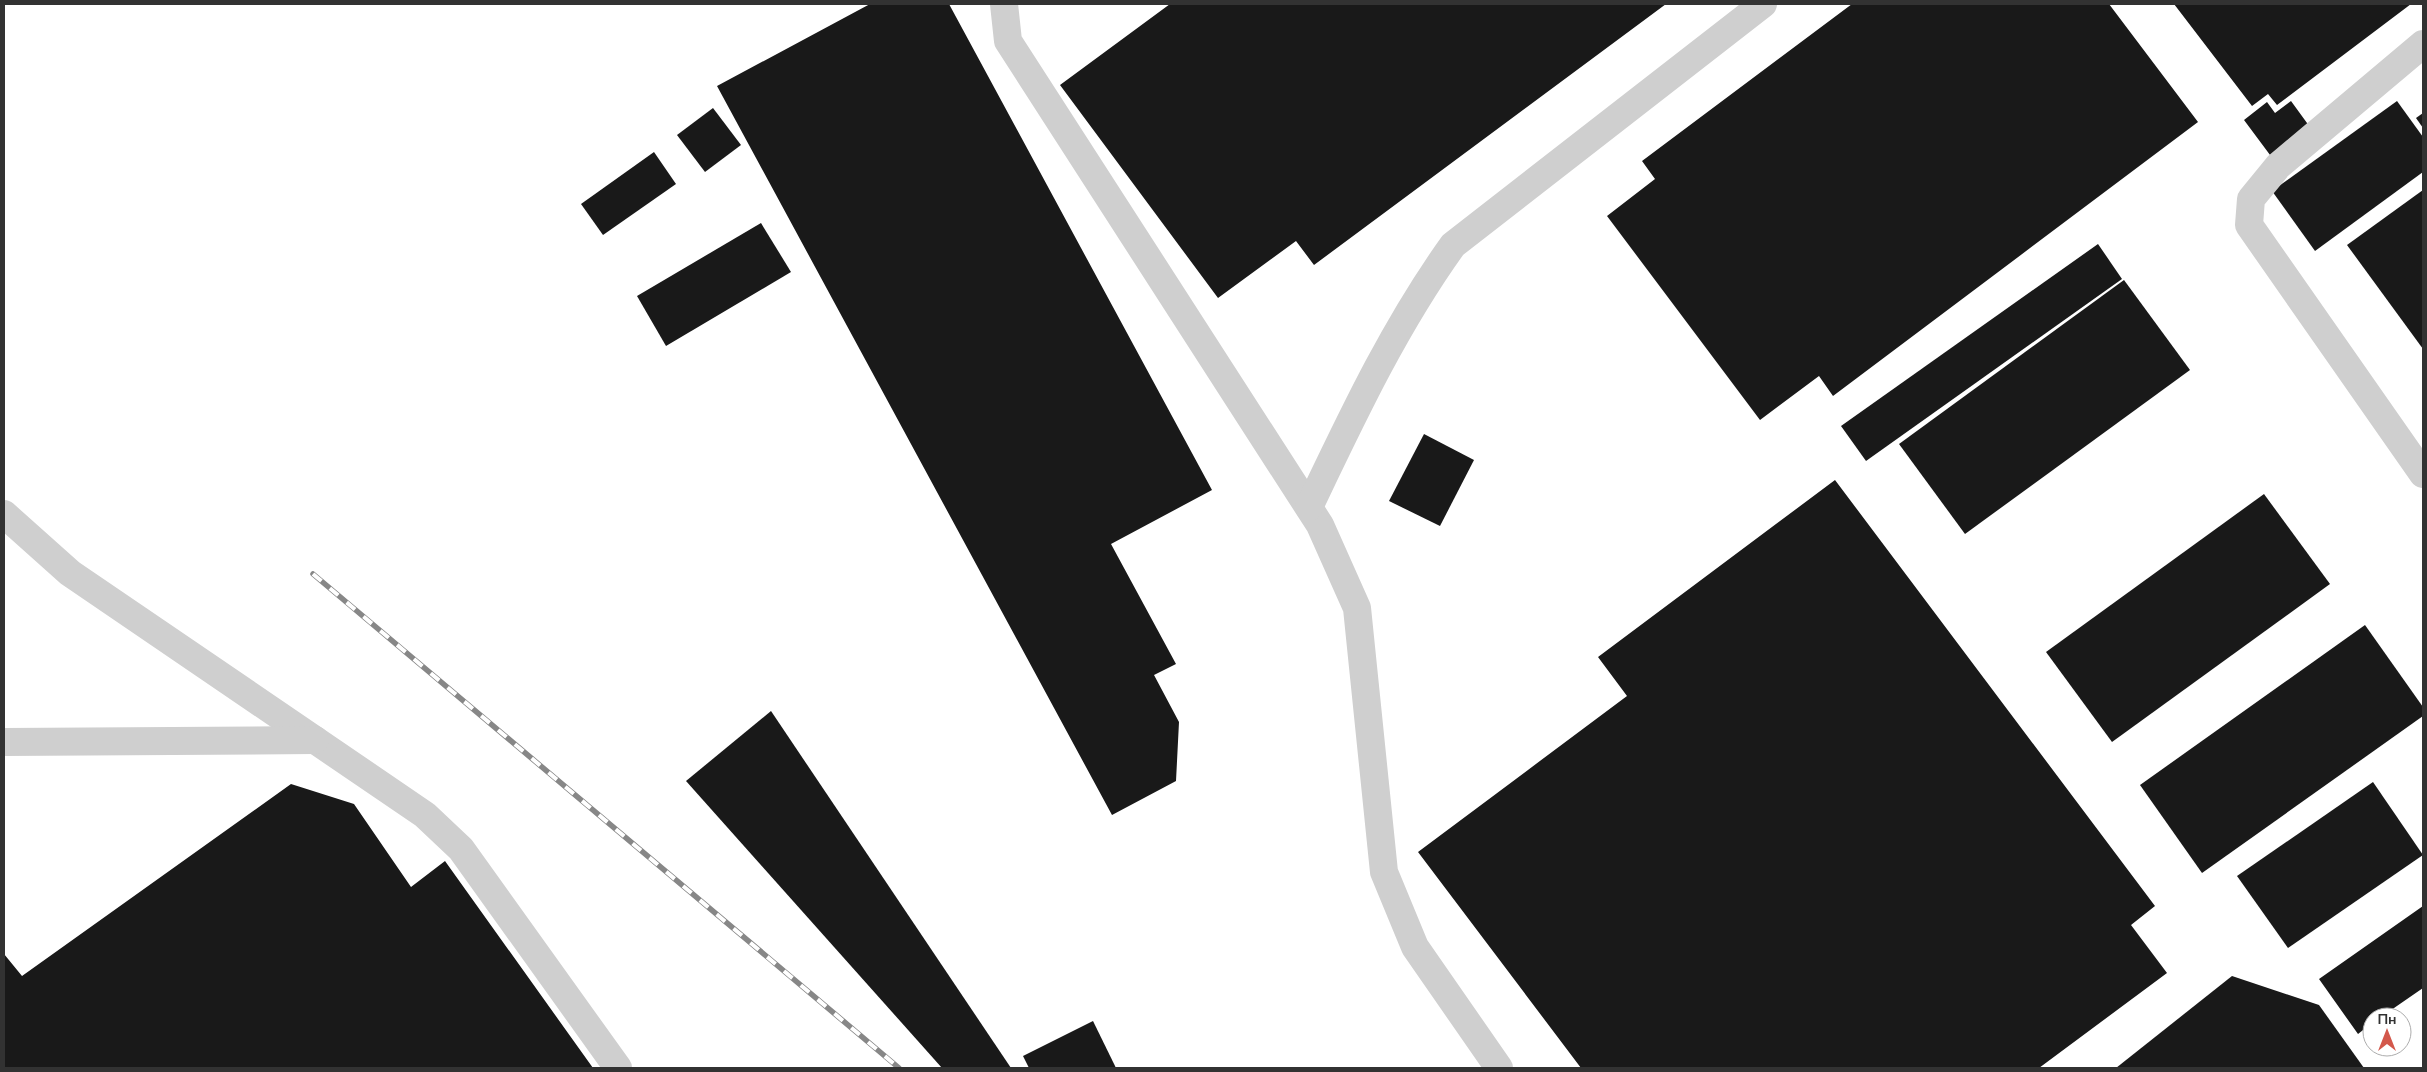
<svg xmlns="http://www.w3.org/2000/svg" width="2427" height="1072" font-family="'Nunito Sans',sans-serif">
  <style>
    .building { fill: #191919 }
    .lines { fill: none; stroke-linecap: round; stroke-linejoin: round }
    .minor { stroke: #cfcfcf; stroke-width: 28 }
    .rail-casing { stroke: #878787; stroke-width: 5.5 }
    .rail { stroke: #fff; stroke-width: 4; stroke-dasharray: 11; stroke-linecap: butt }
  </style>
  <rect width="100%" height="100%" fill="#fff"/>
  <!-- building -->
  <g class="building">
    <path d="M870 4H949L1212 490 1111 544 1176 664 1154 675 1179 722 1176 781 1112 815 717 86Z"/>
    <path d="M1170 4H1666L1314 265 1296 241 1218 298 1060 85Z"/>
    <path d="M1852 4H2109L2198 122 1833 396 1819 376 1760 420 1607 216 1655 179 1642 161Z"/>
    <path d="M2174 4H2411L2277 105 2268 94 2252 106Z"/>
    <path d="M2291 101 2315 134 2276 163 2244 120 2267 102 2275 113Z"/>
    <path d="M2397 101 2423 137V172L2315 251 2272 191Z"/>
    <path d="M713 108 741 145 705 172 677 135Z"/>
    <path d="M2423 113V128L2416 118Z"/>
    <path d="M654 152 676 184 603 235 581 204Z"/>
    <path d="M2423 190V349L2347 245Z"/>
    <path d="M761 223 791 272 666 346 637 296Z"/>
    <path d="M2098 244 2122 279 1866 461 1841 426Z"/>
    <path d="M2124 280 2190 370 1965 534 1899 444Z"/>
    <path d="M1424 434 1474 460 1440 526 1389 501Z"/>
    <path d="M1835 480 2155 906 2131 925 2167 973 2039 1068H1581L1418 852 1627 696 1598 657Z"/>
    <path d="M2264 494 2330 584 2112 742 2046 652Z"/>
    <path d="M2365 625 2423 707V716L2202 873 2140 785Z"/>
    <path d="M771 711 1011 1068H942L686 781Z"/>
    <path d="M2373 782 2423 855 2288 948 2237 876Z"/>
    <path d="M291 784 354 804 411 887 445 861 593 1068H4V954L22 976Z"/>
    <path d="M2423 906V988L2381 1017H2372V1023L2358 1034 2319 979Z"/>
    <path d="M2232 976 2319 1005 2364 1068H2116Z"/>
    <path d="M1093 1021 1116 1068H1029L1023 1056Z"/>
  </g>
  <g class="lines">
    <!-- minor -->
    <g class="minor">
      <path d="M1004 4 1008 41 1320 525 1357 608 1384 872 1415 947 1499 1068"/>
      <path d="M2423 44 2278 166 2251 199 2249 225 2423 474"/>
      <path d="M1309 507C1352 417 1394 327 1453 245L1763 4"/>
      <path d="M4 514 70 573 425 815 461 849 618 1068"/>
      <path d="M4 742 315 740"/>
    </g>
    <defs>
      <path id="rail" d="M313 574 899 1068"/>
    </defs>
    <!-- rail casing -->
    <use href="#rail" class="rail-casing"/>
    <!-- rail -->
    <use href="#rail" class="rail"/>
  </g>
  <!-- border -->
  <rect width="2427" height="1072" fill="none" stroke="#323232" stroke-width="10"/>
  <!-- north arrow -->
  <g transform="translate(2387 1032)"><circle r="24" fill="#ffffff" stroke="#adadad"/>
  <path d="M0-4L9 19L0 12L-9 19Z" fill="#d3584b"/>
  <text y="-8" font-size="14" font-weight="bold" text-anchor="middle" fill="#323232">Пн</text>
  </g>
</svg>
